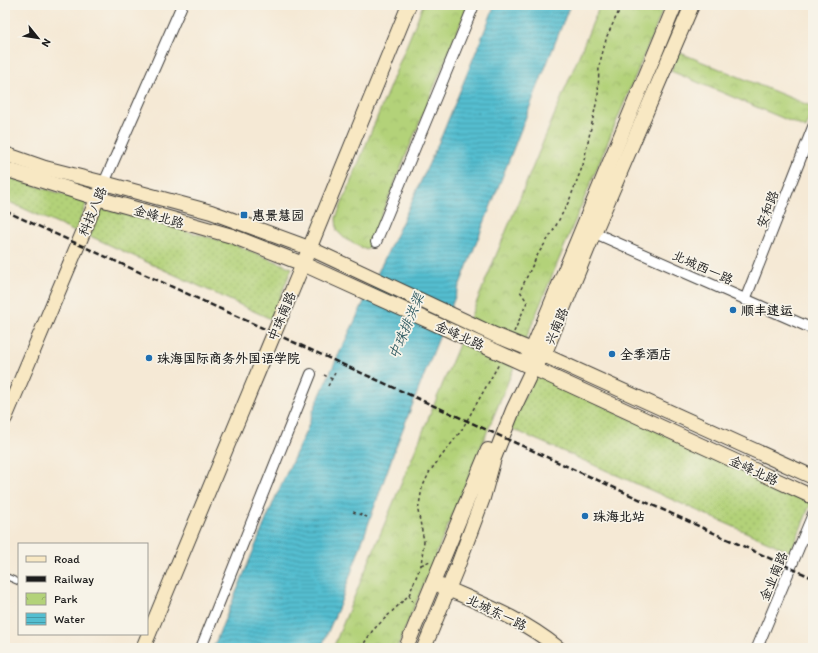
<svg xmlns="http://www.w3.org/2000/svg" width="818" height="653" font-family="Itim,'LXGW WenKai TC',sans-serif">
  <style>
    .grass { fill: url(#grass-dots); stroke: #68774a }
    .park { fill: url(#park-crowns); stroke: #68774a }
    .water { fill: url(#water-rules); stroke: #386d76 }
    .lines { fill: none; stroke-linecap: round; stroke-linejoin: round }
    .lane-casing { stroke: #3d3b38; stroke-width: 7 }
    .street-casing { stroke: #3d3b38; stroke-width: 12 }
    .secondary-casing { stroke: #3d3b38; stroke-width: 16 }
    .path { stroke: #3d3b38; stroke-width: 1.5; stroke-dasharray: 3 3; stroke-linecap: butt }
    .lane { stroke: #fff; stroke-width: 5 }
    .street { stroke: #fff; stroke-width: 10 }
    .secondary { stroke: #f8e8c3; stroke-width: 14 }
    .rail { stroke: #1c1c1c; stroke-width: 2.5; stroke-dasharray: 6 3; stroke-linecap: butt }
    .poi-dot { fill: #1f6fb2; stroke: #f7f3e8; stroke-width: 1.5 }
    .labels { text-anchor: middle; stroke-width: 3.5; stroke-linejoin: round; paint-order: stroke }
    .street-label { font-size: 13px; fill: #1c1c1c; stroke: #f7f3e8 }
    .poi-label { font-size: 13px; font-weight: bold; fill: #1c1c1c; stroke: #f7f3e8; text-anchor: start }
    .water-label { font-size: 14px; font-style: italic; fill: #325d64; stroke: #f7f3e8 }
  </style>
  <defs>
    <pattern id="grass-dots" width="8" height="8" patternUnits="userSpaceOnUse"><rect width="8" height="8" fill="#b3d279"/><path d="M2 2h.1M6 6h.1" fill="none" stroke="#99b468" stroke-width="1.8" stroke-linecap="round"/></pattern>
    <pattern id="park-crowns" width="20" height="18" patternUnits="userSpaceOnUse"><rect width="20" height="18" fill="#b3d279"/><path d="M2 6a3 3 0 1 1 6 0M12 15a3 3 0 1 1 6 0" fill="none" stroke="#99b468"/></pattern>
    <pattern id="water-rules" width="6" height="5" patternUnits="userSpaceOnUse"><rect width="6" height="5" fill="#54bed0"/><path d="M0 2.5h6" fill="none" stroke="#459aa8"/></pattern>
  </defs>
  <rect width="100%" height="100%" fill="#f7f3e8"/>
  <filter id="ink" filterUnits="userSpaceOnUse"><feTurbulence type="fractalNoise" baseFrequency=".025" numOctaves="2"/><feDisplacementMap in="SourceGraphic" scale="8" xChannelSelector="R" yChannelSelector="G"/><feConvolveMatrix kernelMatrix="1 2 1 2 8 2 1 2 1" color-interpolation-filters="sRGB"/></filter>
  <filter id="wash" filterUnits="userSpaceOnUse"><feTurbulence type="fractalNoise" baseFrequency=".012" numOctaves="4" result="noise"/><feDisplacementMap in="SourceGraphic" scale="16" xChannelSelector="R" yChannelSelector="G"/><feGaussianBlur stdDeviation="0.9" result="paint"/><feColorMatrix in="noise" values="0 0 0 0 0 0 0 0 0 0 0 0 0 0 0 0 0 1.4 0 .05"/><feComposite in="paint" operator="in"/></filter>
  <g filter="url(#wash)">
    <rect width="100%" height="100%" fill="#f5e9d5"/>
    <!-- grass -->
    <g class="grass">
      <path d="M5 176 87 202 75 232 5 200Z"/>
      <path d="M102 208 233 244 292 268 271 319 90 236Z"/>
      <path d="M535 374 811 503 791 552 510 428Z"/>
    </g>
    <!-- park -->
    <g class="park">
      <path d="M423 5H468L367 250 345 239 337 231 336 218Z"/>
      <path d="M600 5H665L397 648H333Z"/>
      <path d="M678 52 813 107V111L806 128 671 71Z"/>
    </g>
    <!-- water -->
    <path class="water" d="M495 5H570L468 264 395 449 340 604 321 648H213L276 496 307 429 313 411 328 377 404 218 442 135Z"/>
  </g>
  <g filter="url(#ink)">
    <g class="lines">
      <defs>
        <path id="lane" d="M5 576 19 582"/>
        <g id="street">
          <path d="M104 183 182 5"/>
          <path d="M588 230 813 329"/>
          <path d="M376 242 474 5"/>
          <path d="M745 300 813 127"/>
          <path d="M201 648 311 374"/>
          <path d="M757 648 813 514"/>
        </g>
        <g id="secondary">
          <path d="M5 154 45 168 104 183 211 212 309 248 495 335 544 355 813 477"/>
          <path d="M5 169 97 198 232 236 303 264 533 368 813 497"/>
          <path d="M528 357 532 350 675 5"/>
          <path d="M5 418 101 190"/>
          <path d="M441 586C482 604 523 619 558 648"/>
          <path d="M143 648 303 264 409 5"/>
          <path d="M406 648 488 450"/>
          <path d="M424 648 458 565 483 498 494 458 513 410 533 368 544 355 594 233 692 5"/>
        </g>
      </defs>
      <!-- lane casing -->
      <use href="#lane" class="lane-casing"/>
      <!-- street casing -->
      <use href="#street" class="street-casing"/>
      <!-- secondary casing -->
      <use href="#secondary" class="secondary-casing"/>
      <!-- path -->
      <g class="path">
        <path d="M514 332 527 302 520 291 538 254 552 233 569 201 583 165 598 95 599 66 607 36 618 13 624 5"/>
        <path d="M324 375 332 379"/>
        <path d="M328 386 335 373"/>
        <path d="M353 512 370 518"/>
        <path d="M421 565 430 561"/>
        <path d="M409 595 413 602"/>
        <path d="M361 648 373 630 409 595 421 565 424 541 418 511 422 488 430 471 461 431 499 364"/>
      </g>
      <!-- lane -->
      <use href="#lane" class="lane"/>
      <!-- street -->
      <use href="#street" class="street"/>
      <!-- secondary -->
      <use href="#secondary" class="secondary"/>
      <!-- rail -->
      <path class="rail" d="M5 211 813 578"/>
    </g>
  </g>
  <!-- markers -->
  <g class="poi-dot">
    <rect x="240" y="211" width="8" height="8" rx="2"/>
    <circle cx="733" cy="310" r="4"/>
    <circle cx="612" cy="354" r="4"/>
    <circle cx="149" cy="358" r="4"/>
    <circle cx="585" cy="516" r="4"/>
  </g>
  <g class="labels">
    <!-- street labels -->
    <g class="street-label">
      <text transform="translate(767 209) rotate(-69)" y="5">安和路</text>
      <text transform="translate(92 211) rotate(-67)" y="5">科技八路</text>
      <text transform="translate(159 216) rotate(16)" y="5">金峰北路</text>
      <text transform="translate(703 267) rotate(24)" y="5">北城西一路</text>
      <text transform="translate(281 316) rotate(-67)" y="5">中珠南路</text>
      <text transform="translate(556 326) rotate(-67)" y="5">兴南路</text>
      <text transform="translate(460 335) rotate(24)" y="5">金峰北路</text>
      <text transform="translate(754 470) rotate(25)" y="5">金峰北路</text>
      <text transform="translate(773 576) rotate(-67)" y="5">金业南路</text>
      <text transform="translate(497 612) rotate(26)" y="5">北城东一路</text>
    </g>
    <!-- poi labels -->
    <g class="poi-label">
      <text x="252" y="220">惠景慧园</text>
      <text x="741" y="315">顺丰速运</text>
      <text x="620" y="359">全季酒店</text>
      <text x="157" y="363">珠海国际商务外国语学院</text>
      <text x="593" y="521">珠海北站</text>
    </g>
    <!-- water labels -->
    <g class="water-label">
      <text transform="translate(406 326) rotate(-67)" y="5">中珠排洪渠</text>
    </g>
  </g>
  <!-- margin -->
  <rect width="818" height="653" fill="none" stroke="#f7f3e8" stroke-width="20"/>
  <!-- legend -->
  <rect x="18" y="543" width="130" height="92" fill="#f7f3e8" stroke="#9f9d96"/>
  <rect x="26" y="556" width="20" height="6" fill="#f8e8c3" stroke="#9f9d96"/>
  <text x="54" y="563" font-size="12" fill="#1c1c1c">Road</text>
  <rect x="26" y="576" width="20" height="6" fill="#1c1c1c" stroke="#9f9d96"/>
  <text x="54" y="583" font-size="12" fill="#1c1c1c">Railway</text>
  <rect x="26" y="593" width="20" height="12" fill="url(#park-crowns)" stroke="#9f9d96"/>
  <text x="54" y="603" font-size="12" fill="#1c1c1c">Park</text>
  <rect x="26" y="613" width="20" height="12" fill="url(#water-rules)" stroke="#9f9d96"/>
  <text x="54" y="623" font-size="12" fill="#1c1c1c">Water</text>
  <!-- north arrow -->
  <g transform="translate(38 38) rotate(120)" stroke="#f7f3e8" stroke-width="3" paint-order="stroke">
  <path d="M0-3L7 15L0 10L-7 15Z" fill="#1c1c1c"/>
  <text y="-6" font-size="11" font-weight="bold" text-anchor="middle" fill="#1c1c1c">N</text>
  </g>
</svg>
